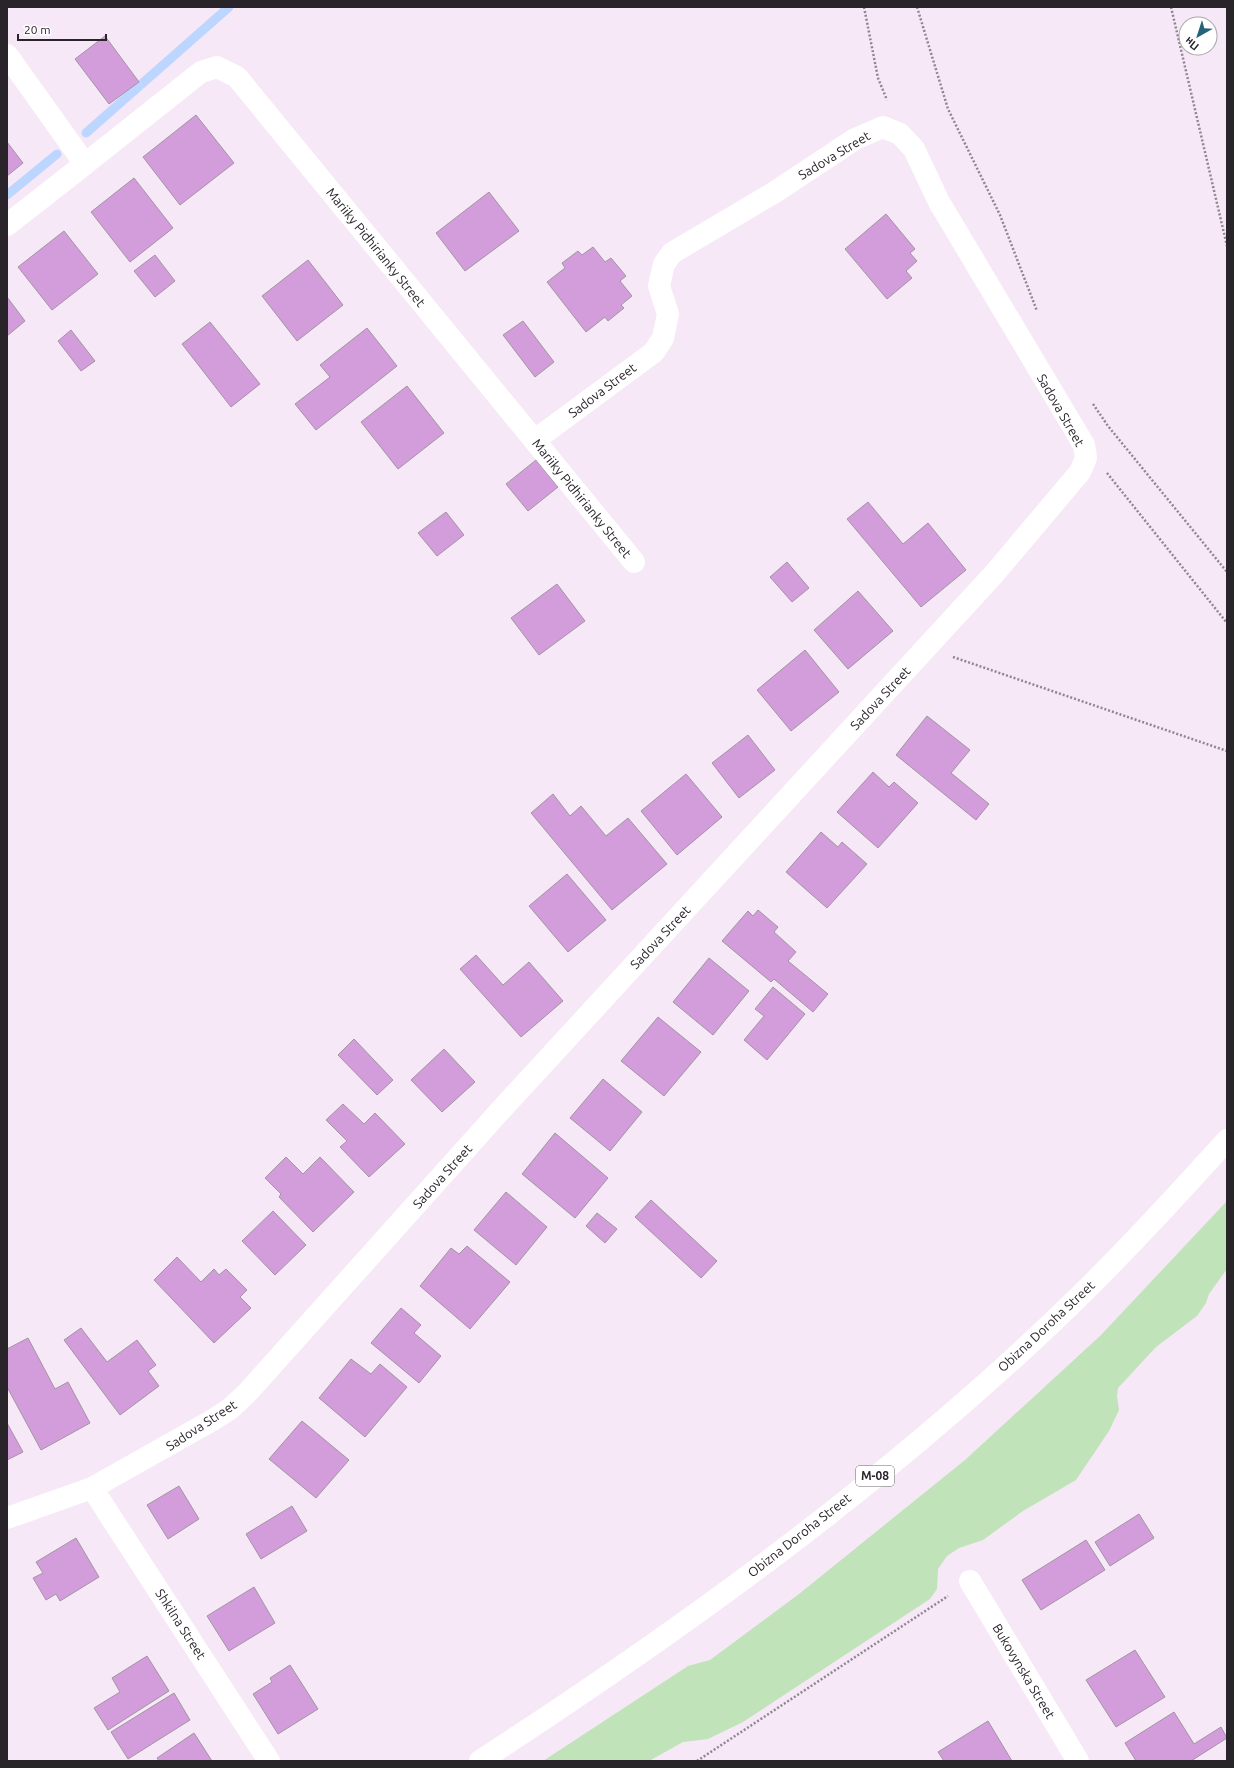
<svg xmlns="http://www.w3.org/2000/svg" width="1234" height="1768" font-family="Ubuntu,sans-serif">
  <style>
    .green { fill: #c0e3b9 }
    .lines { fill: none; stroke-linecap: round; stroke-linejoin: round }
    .stream { stroke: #bcd6ff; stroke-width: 9 }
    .building { fill: #d39cda; stroke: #a295a3 }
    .path { stroke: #8f8690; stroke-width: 2.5; stroke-dasharray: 2 2; stroke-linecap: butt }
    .minor { stroke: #fff; stroke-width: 22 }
    .trunk { stroke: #fff; stroke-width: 22 }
    .labels { text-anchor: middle; stroke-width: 3.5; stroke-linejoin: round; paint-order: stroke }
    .shield { fill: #fff; stroke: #69666a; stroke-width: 1 }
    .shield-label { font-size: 12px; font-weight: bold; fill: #29242a }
    .street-label { font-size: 13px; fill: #29242a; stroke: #fff }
  </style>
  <rect width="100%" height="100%" fill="#f6e8f7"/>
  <!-- green -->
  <path class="green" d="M1227 1201V1269L1209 1294 1206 1303 1197 1316 1156 1347 1118 1388 1117 1396 1119 1410 1109 1431 1076 1480 1023 1511 983 1540 959 1548 947 1556 938 1569 937 1589 930 1599 743 1722 708 1739 683 1742 649 1761H543L688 1666 710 1660 799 1594 965 1460 1101 1335Z"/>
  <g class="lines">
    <!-- stream -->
    <g class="stream">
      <path d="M86 133 229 7"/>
      <path d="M7 195 57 154"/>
    </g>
  </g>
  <!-- building -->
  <g class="building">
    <path d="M105 36 139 82 109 104 75 59Z"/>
    <path d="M196 115 234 163 180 205 143 157Z"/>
    <path d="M7 142 23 163 7 176Z"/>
    <path d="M134 178 173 228 130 262 91 212Z"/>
    <path d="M489 192 519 231 465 271 436 233Z"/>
    <path d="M886 214 915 249 910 253 917 261 906 271 912 278 887 299 845 249Z"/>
    <path d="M64 231 98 274 52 310 18 267Z"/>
    <path d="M593 247 605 262 611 258 626 276 620 281 632 296 621 305 624 308 608 321 605 317 586 332 547 282 565 268 562 263 578 251 582 255Z"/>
    <path d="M155 255 175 281 155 297 134 271Z"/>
    <path d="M308 260 343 305 297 341 262 296Z"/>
    <path d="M7 297 25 321 7 336Z"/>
    <path d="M523 321 554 362 535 377 503 335Z"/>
    <path d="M210 322 260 384 231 407 182 344Z"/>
    <path d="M367 328 397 366 316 430 295 404 330 377 320 365Z"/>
    <path d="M71 330 95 361 81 371 58 341Z"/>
    <path d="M407 386 444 433 398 469 361 422Z"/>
    <path d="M536 460 558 487 528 511 506 484Z"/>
    <path d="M868 502 903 544 928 523 966 570 921 607 847 519Z"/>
    <path d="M446 512 464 535 437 556 418 533Z"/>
    <path d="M787 562 809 588 792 602 770 577Z"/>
    <path d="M557 584 585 621 539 655 511 618Z"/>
    <path d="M858 591 893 631 848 669 814 630Z"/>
    <path d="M805 650 839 692 791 731 757 690Z"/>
    <path d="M927 716 970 750 951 773 989 804 976 820 896 755Z"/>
    <path d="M748 735 775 770 739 798 712 763Z"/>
    <path d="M873 772 889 787 894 782 918 803 878 848 837 812Z"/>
    <path d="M686 774 722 817 677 855 641 811Z"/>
    <path d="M553 794 570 816 581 806 606 836 628 818 667 864 612 910 531 813Z"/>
    <path d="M821 832 838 847 842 842 867 864 827 908 786 872Z"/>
    <path d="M567 874 606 920 568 952 529 906Z"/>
    <path d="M758 910 778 927 774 932 796 952 788 961 828 994 813 1012 774 979 771 982 722 941 748 911 753 916Z"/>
    <path d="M476 955 503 985 529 962 563 1001 521 1037 460 969Z"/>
    <path d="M709 958 749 991 713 1035 673 1002Z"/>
    <path d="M773 987 805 1014 767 1060 744 1040 764 1016 755 1009Z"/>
    <path d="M658 1017 701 1052 664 1096 621 1061Z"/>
    <path d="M354 1039 393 1080 377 1095 338 1055Z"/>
    <path d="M444 1049 475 1082 442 1112 411 1080Z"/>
    <path d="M603 1079 642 1112 610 1151 570 1118Z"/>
    <path d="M343 1104 364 1124 375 1113 405 1144 369 1177 340 1147 347 1141 326 1120Z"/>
    <path d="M555 1133 608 1178 575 1218 522 1174Z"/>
    <path d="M286 1157 303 1174 320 1157 354 1192 313 1232 279 1197 281 1194 265 1178Z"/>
    <path d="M506 1192 547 1227 516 1265 474 1230Z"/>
    <path d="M651 1200 717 1261 701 1278 635 1217Z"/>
    <path d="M273 1211 306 1245 275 1275 242 1241Z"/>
    <path d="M597 1213 617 1229 605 1243 586 1226Z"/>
    <path d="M467 1246 510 1282 470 1329 420 1286 451 1248 459 1254Z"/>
    <path d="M177 1257 201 1282 214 1269 219 1275 226 1269 247 1290 240 1297 251 1308 214 1343 154 1280Z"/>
    <path d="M401 1308 421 1325 414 1333 441 1356 419 1383 371 1343Z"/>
    <path d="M81 1328 107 1362 137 1340 156 1365 148 1371 159 1386 120 1415 64 1340Z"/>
    <path d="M28 1338 55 1389 68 1382 90 1423 41 1450 7 1387V1349Z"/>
    <path d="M351 1359 371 1374 380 1364 407 1387 365 1437 319 1398Z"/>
    <path d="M302 1421 349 1460 316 1498 269 1459Z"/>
    <path d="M7 1423 23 1452 7 1460Z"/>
    <path d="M179 1486 199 1519 168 1539 147 1505Z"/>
    <path d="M292 1506 307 1531 261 1559 246 1534Z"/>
    <path d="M1139 1514 1154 1538 1110 1566 1095 1542Z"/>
    <path d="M76 1538 99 1577 60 1601 56 1594 46 1600 33 1578 43 1573 36 1562Z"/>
    <path d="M1086 1540 1105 1570 1041 1610 1022 1580Z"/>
    <path d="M254 1587 275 1623 229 1651 207 1616Z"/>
    <path d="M1135 1650 1165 1697 1116 1727 1086 1680Z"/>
    <path d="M147 1656 169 1691 108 1730 94 1708 120 1692 112 1678Z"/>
    <path d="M290 1665 318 1709 278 1734 253 1694 272 1682 270 1678Z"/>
    <path d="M174 1693 190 1720 128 1759 111 1732Z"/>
    <path d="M1174 1712 1194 1744 1221 1727 1227 1738 1191 1761H1136L1125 1743Z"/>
    <path d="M988 1721 1012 1761H944L938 1752Z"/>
    <path d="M194 1733 212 1761H159L157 1758Z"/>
  </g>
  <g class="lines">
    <!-- path -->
    <g class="path">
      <path d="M864 7 878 78 887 100"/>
      <path d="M917 7 948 109 1000 215 1037 311"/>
      <path d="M1171 7 1227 246"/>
      <path d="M1093 404 1108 426 1227 572"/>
      <path d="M1107 473 1227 623"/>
      <path d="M953 657 1227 751"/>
      <path d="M697 1761 948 1596"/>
    </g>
    <!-- minor -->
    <g class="minor">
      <path d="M7 55 85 164 7 225"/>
      <path d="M85 164 201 72 217 67 237 77 634 562"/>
      <path d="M92 1488 269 1761"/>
      <path d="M7 1518 92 1488 211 1421 230 1409 248 1392 499 1112 994 574 1080 472 1086 458 1084 445 939 202 914 149 900 134 883 127 855 139 775 192 672 253 664 264 659 286 668 314 663 338 654 352 535 440"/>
      <path d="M970 1581 1078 1761"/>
    </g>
    <!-- trunk -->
    <path class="trunk" d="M480 1761C683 1629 882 1485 1058 1317 1117 1261 1172 1201 1227 1140"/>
  </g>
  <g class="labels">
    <!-- shield labels -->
    <rect class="shield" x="856" y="1466" width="38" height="20" rx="3"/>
    <g class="shield-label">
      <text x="875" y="1480">М-08</text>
    </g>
    <!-- street labels -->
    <g class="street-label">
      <text transform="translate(834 155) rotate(-31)" y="5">Sadova Street</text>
      <text transform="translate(376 247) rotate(51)" y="5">Mariiky Pidhirianky Street</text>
      <text transform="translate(602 390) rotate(-37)" y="5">Sadova Street</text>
      <text transform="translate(1061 410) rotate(60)" y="5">Sadova Street</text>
      <text transform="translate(582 498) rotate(51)" y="5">Mariiky Pidhirianky Street</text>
      <text transform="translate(880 698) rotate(-47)" y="5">Sadova Street</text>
      <text transform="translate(660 937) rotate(-47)" y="5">Sadova Street</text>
      <text transform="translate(442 1176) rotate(-48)" y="5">Sadova Street</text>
      <text transform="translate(1046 1326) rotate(-43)" y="5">Obizna Doroha Street</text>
      <text transform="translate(201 1425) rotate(-33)" y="5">Sadova Street</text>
      <text transform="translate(799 1535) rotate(-38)" y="5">Obizna Doroha Street</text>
      <text transform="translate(181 1624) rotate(57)" y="5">Shkilna Street</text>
      <text transform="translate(1024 1671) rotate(59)" y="5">Bukovynska Street</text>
    </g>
  </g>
  <!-- border -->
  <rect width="1234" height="1768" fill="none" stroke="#29242a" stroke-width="16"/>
  <!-- north arrow -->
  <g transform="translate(1198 36) rotate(219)"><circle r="19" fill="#ffffff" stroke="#a9a7aa"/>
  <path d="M0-3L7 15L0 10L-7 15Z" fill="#246378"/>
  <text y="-6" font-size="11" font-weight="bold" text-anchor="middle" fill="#29242a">Пн</text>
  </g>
  <!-- scale -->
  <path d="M18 34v6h88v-6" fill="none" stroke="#29242a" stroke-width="2"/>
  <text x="24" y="34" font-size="12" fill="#29242a" stroke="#ffffff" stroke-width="3" paint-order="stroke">20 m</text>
</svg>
